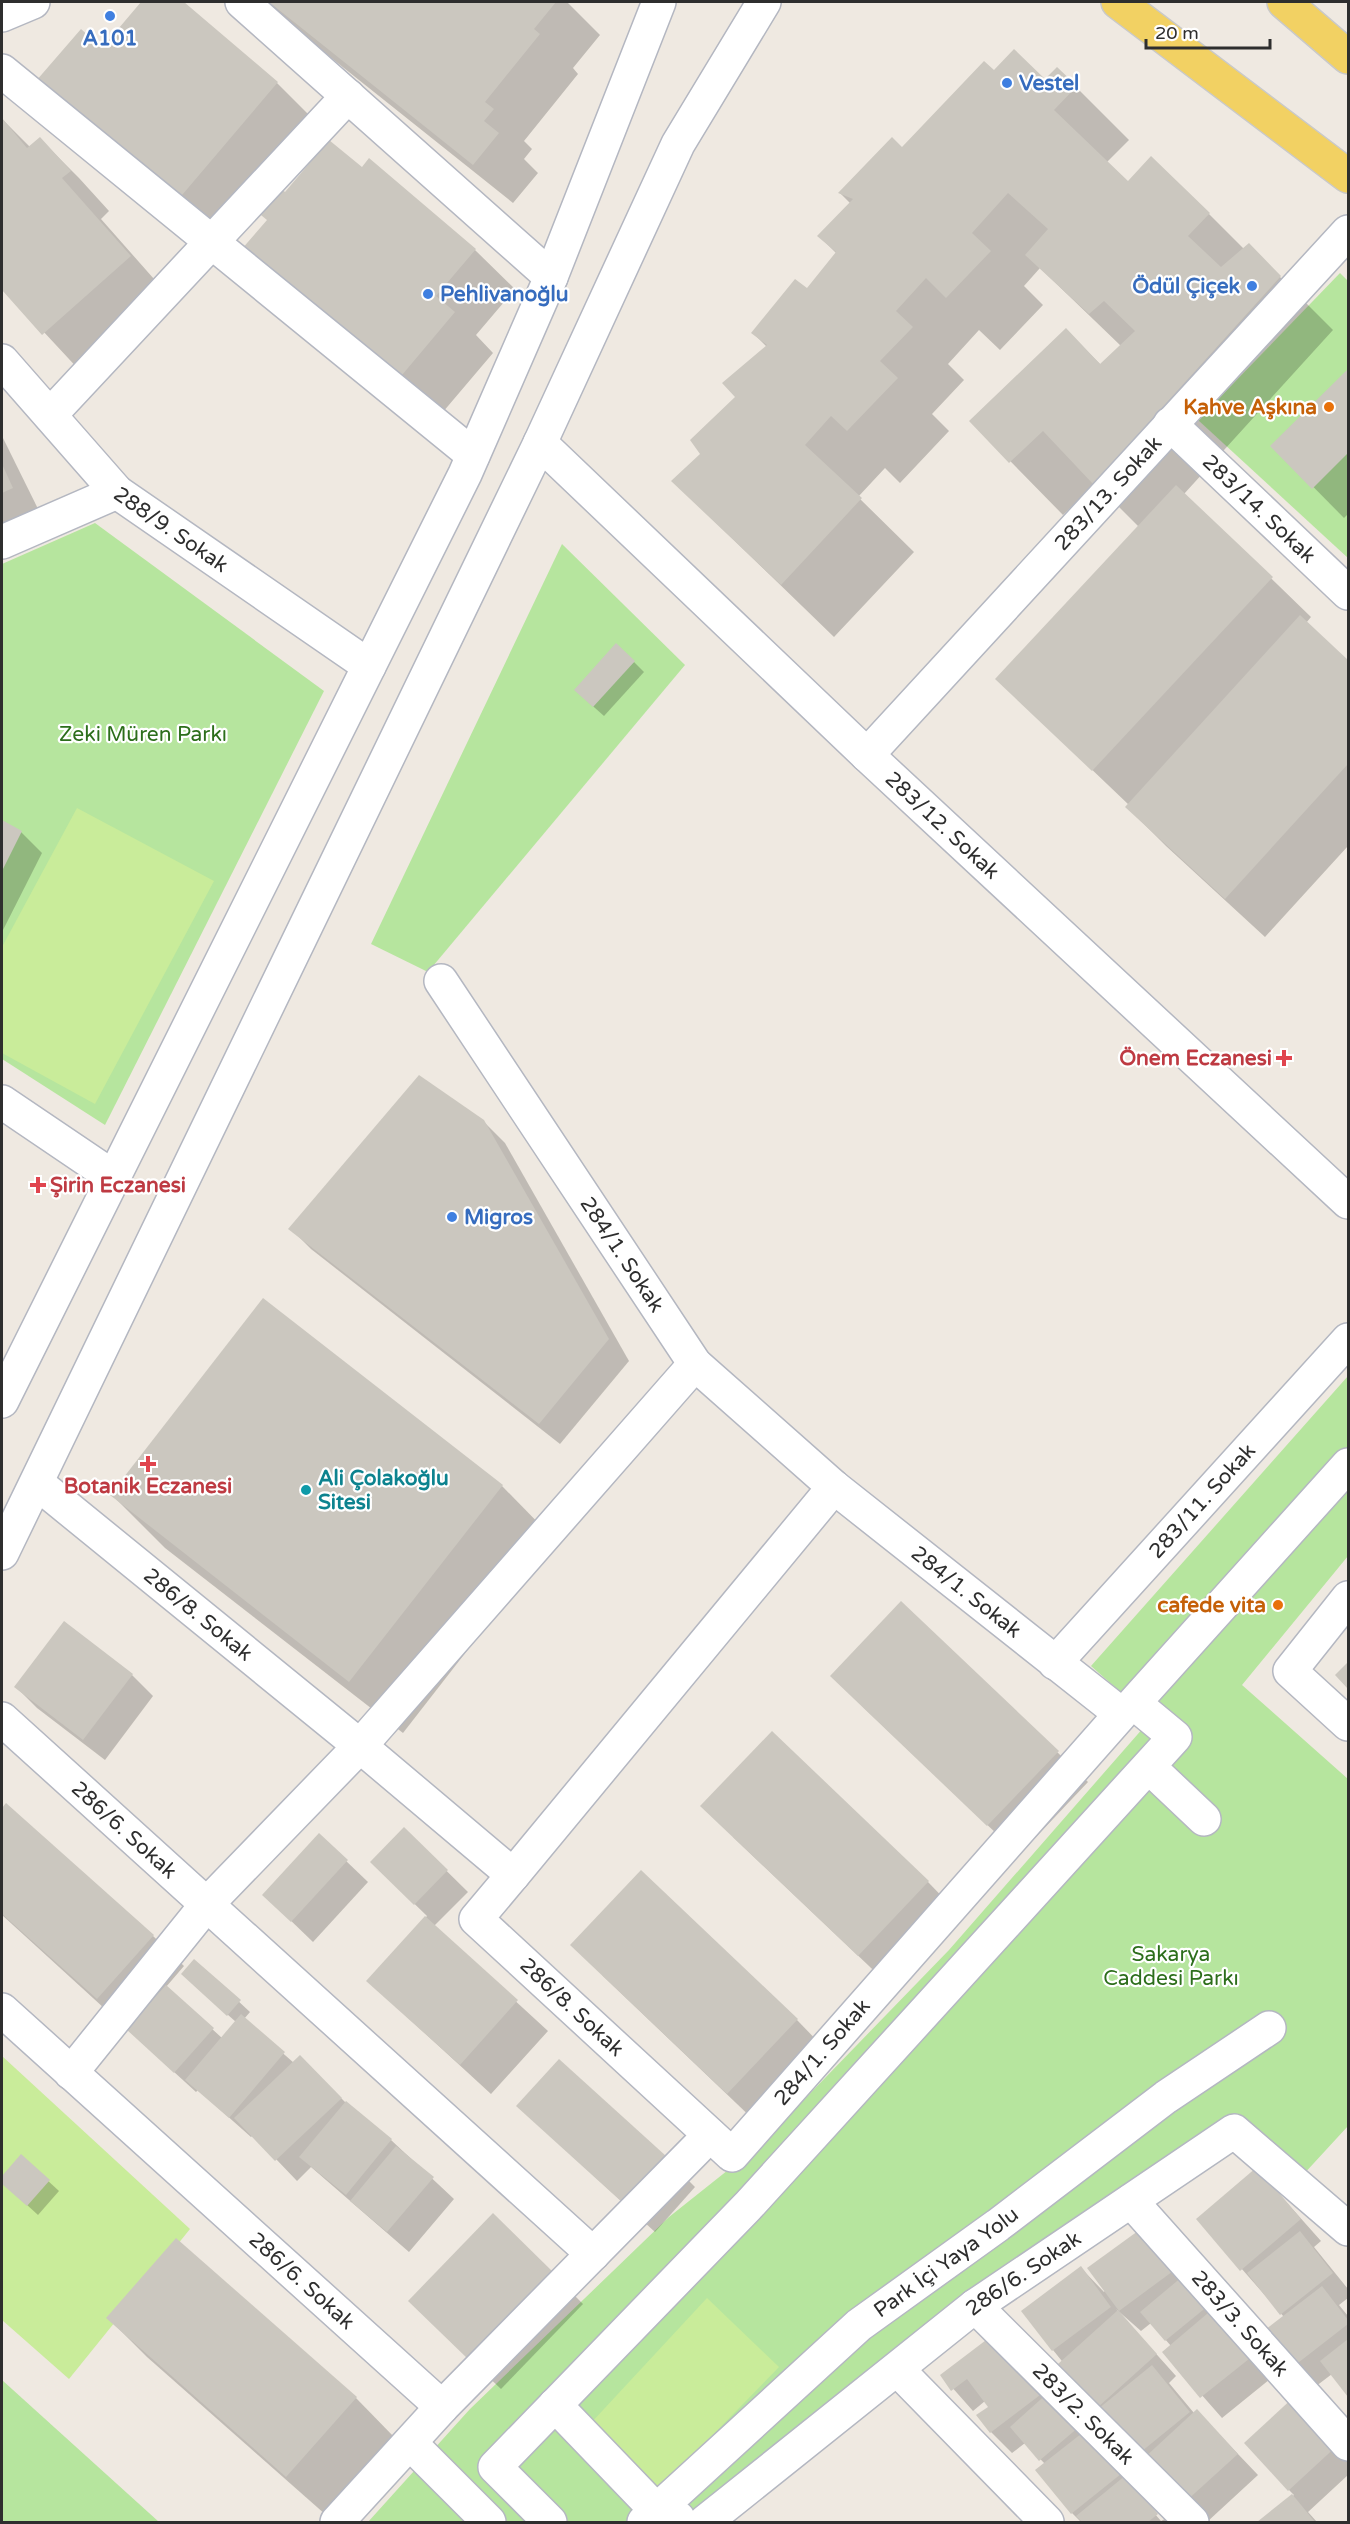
<svg xmlns="http://www.w3.org/2000/svg" width="1350" height="2524" font-family="'Varela Round',sans-serif">
  <style>
    .green { fill: #b6e59e }
    .pitch { fill: #c9ec9a }
    .shadow { fill: #0003 }
    .building { fill: #cbc7bf }
    .lines { fill: none; stroke-linecap: round; stroke-linejoin: round }
    .street-casing { stroke: #b4b7c1; stroke-width: 36 }
    .secondary-casing { stroke: #b4b7c1; stroke-width: 36 }
    .primary-casing { stroke: #c9c9c9; stroke-width: 36 }
    .street { stroke: #fff; stroke-width: 33 }
    .secondary { stroke: #fff; stroke-width: 33 }
    .primary { stroke: #f2d163; stroke-width: 33 }
    .shop-dot { fill: #3f7fe0; stroke: #fff; stroke-width: 2 }
    .food-dot { fill: #e8710a; stroke: #fff; stroke-width: 2 }
    .health-dot { fill: #e0444e; stroke: #fff; stroke-width: 2 }
    .culture-dot { fill: #0f9aa8; stroke: #fff; stroke-width: 2 }
    .labels { text-anchor: middle; stroke-width: 4.5; stroke-linejoin: round; paint-order: stroke }
    .shop-label { font-size: 21px; font-weight: bold; fill: #366cbe; stroke: #fff; text-anchor: start }
    .food-label { font-size: 21px; font-weight: bold; fill: #c56008; stroke: #fff; text-anchor: end }
    .street-label { font-size: 21px; fill: #2e2e2e; stroke: #fff }
    .park-label { font-size: 21px; fill: #2c6e1b; stroke: #fff }
    .health-label { font-size: 21px; font-weight: bold; fill: #be3a42; stroke: #fff; text-anchor: end }
    .culture-label { font-size: 21px; font-weight: bold; fill: #0d838f; stroke: #fff; text-anchor: start }
  </style>
  <rect width="100%" height="100%" fill="#efe9e1"/>
  <!-- green -->
  <g class="green">
    <path d="M1340 273 1348 281V558L1198 420Z"/>
    <path d="M95 523 324 691 105 1125 2 1059V564Z"/>
    <path d="M562 544 685 665 428 972 371 944Z"/>
    <path d="M1348 1376V1556L1242 1685 1348 1779V2126L1302 2176 1233 2132 680 2522H368L470 2409 669 2217 762 2143 949 1950 1151 1719 1091 1666Z"/>
    <path d="M2 2380 159 2522H2Z"/>
  </g>
  <!-- pitch -->
  <g class="pitch">
    <path d="M77 808 214 881 95 1104 2 1053V947Z"/>
    <path d="M2 2056 190 2229 69 2379 2 2320Z"/>
    <path d="M707 2298 779 2367 659 2490 591 2423Z"/>
  </g>
  <!-- shadow -->
  <g class="shadow">
    <path d="M143 2H181L277 83 316 122 217 239 78 120 102 50Z"/>
    <path d="M267 2H567L600 35 573 68 578 74 524 141 532 149 524 159 538 173 513 203 290 25Z"/>
    <path d="M994 73 1076 87 1129 140 1107 162 1128 183 1209 214 1244 249 1249 246 1333 330 1184 494 1311 617 1306 623 1348 662V846L1265 937 1166 846 1127 807 1129 805 997 679 1139 527 1096 484 1063 515 971 421 1066 330 1101 365 1121 346 1040 268 1024 286 1043 305 1000 350 979 330 948 364 964 380 932 414 949 431 900 483 885 468 858 497 914 552 834 637 673 481 702 454 767 347 753 333 807 291 837 254 819 236 851 204 840 193 903 150Z"/>
    <path d="M2 119 30 147 40 139 79 178 109 211 101 219 169 296 82 373 2 287Z"/>
    <path d="M369 160 475 250 515 289 476 335 493 353 437 419 268 221 286 194 362 169Z"/>
    <path d="M1348 371V514L1344 518 1273 446Z"/>
    <path d="M2 436 43 519 2 538Z"/>
    <path d="M634 662 644 672 604 716 586 700Z"/>
    <path d="M2 822 21 832 42 853 2 932Z"/>
    <path d="M483 1121 505 1143 629 1361 560 1444 311 1249 290 1228Z"/>
    <path d="M502 1486 554 1539 403 1733 165 1548 112 1495Z"/>
    <path d="M132 1675 153 1696 105 1760 37 1708 16 1687Z"/>
    <path d="M863 1707 1057 1752 1088 1782 1019 1855Z"/>
    <path d="M6 1805 153 1936 184 1966 166 1987 222 2038 236 2022 193 1984 195 1961 250 2012 244 2019 294 2063 321 2078 346 2103 391 2140 454 2199 409 2252 311 2167 297 2181 253 2135 251 2137 198 2090 196 2092 2 1915V1810Z"/>
    <path d="M404 1829 468 1892 434 1926 548 2031 491 2094 368 1981 427 1916 393 1883Z"/>
    <path d="M319 1835 368 1882 313 1942 285 1915Z"/>
    <path d="M733 1837 928 1882 958 1913 889 1985Z"/>
    <path d="M602 1975 797 2020 827 2051 758 2124Z"/>
    <path d="M518 2106 665 2157 695 2187 655 2232Z"/>
    <path d="M21 2156 59 2191 38 2215 2 2182V2178Z"/>
    <path d="M1257 2169 1321 2241 1314 2247 1348 2289V2298L1339 2305 1348 2316V2395L1332 2374 1307 2393 1286 2372 1284 2317 1198 2219Z"/>
    <path d="M1149 2225 1274 2376 1222 2418 1164 2352 1171 2346 1151 2323 1141 2331 1116 2309 1176 2376 1169 2383 1194 2413 1217 2432 1258 2475 1207 2522 1102 2411 1053 2350 1081 2268 1104 2292Z"/>
    <path d="M552 2273 583 2304 501 2389 441 2332Z"/>
    <path d="M108 2318 356 2398 395 2438 326 2515 147 2357Z"/>
    <path d="M998 2333 1161 2521 1169 2517 1174 2522H1081L1072 2513 1045 2464 1025 2443 1012 2453 991 2432 990 2407 985 2401 973 2411 942 2376Z"/>
    <path d="M1296 2397 1348 2452V2475L1308 2512 1317 2522H1260L1294 2495 1289 2490Z"/>
  </g>
  <!-- building -->
  <g class="building">
    <path d="M141 2H184L278 82 177 201 36 81 81 29 102 48Z"/>
    <path d="M269 2H556L534 29 540 34 485 102 494 109 484 121 499 133 473 165Z"/>
    <path d="M1014 49 1045 79 1057 67 1077 86 1054 110 1128 181 1151 156 1210 213 1188 236 1221 267 1249 243 1281 276 1093 484 1043 431 1009 463 969 421 1066 328 1100 364 1135 331 1104 301 1089 314 1025 255 1048 229 1008 193 972 233 991 251 946 298 926 278 896 311 913 327 880 361 898 378 847 431 831 416 805 445 862 498 781 585 671 481 700 454 690 440 735 397 722 383 767 345 751 333 795 279 807 288 836 252 817 236 853 199 838 193 892 137 902 147 984 61 994 70Z"/>
    <path d="M2 118 27 148 40 137 71 171 62 178 131 256 42 335 2 290Z"/>
    <path d="M329 140 362 167 369 158 476 249 436 296 455 312 397 381 241 250 267 220 256 211 277 185 285 192Z"/>
    <path d="M1348 369V453L1312 489 1270 446Z"/>
    <path d="M2 464 13 488 2 493Z"/>
    <path d="M1176 485 1273 577 1092 771 995 679Z"/>
    <path d="M1300 615 1348 660V764L1225 899 1125 807Z"/>
    <path d="M616 643 635 661 593 707 574 690Z"/>
    <path d="M2 820 22 831 2 871Z"/>
    <path d="M419 1075 484 1120 609 1339 539 1424 288 1229Z"/>
    <path d="M263 1298 503 1485 349 1682 110 1495Z"/>
    <path d="M901 1601 1059 1751 987 1826 830 1676Z"/>
    <path d="M64 1621 133 1674 83 1740 14 1687Z"/>
    <path d="M1348 1662V1689L1335 1675Z"/>
    <path d="M772 1731 929 1881 858 1956 700 1806Z"/>
    <path d="M6 1803 154 1935 97 1999 2 1914V1808Z"/>
    <path d="M404 1827 448 1870 414 1905 370 1862Z"/>
    <path d="M319 1833 348 1860 291 1922 262 1895Z"/>
    <path d="M641 1870 798 2019 727 2094 570 1945Z"/>
    <path d="M425 1916 518 2000 460 2065 366 1981Z"/>
    <path d="M194 1959 241 2000 227 2016 181 1974Z"/>
    <path d="M166 1985 214 2028 174 2073 126 2029Z"/>
    <path d="M241 2014 285 2052 229 2118 185 2080Z"/>
    <path d="M300 2055 342 2098 275 2161 234 2118Z"/>
    <path d="M559 2059 666 2156 623 2203 516 2106Z"/>
    <path d="M346 2101 392 2139 346 2195 299 2157Z"/>
    <path d="M396 2146 434 2177 387 2232 350 2201Z"/>
    <path d="M21 2154 50 2180 27 2206 2 2184V2176Z"/>
    <path d="M1257 2167 1301 2219 1240 2271 1196 2219Z"/>
    <path d="M493 2213 553 2272 469 2360 408 2301Z"/>
    <path d="M1149 2223 1180 2266 1119 2311 1087 2268Z"/>
    <path d="M1300 2231 1333 2273 1280 2315 1247 2273Z"/>
    <path d="M176 2238 357 2397 286 2477 106 2318Z"/>
    <path d="M1081 2266 1111 2307 1052 2351 1021 2311Z"/>
    <path d="M1189 2271 1214 2301 1165 2341 1140 2312Z"/>
    <path d="M1322 2286 1348 2320V2324L1285 2373 1257 2336Z"/>
    <path d="M1215 2307 1254 2355 1200 2398 1162 2352Z"/>
    <path d="M1118 2310 1157 2354 1097 2408 1058 2364Z"/>
    <path d="M998 2331 1044 2392 990 2433 976 2415 988 2407 967 2379 951 2391 940 2375Z"/>
    <path d="M1348 2339V2397L1320 2361Z"/>
    <path d="M1152 2365 1190 2412 1136 2456 1098 2409Z"/>
    <path d="M1050 2391 1080 2426 1039 2461 1010 2427Z"/>
    <path d="M1296 2395 1340 2443 1288 2491 1244 2443Z"/>
    <path d="M1197 2409 1238 2454 1184 2503 1143 2459Z"/>
    <path d="M1086 2430 1121 2474 1071 2514 1035 2470Z"/>
    <path d="M1126 2475 1158 2514 1148 2522H1082L1076 2516Z"/>
    <path d="M1292 2494 1315 2522H1257Z"/>
  </g>
  <g class="lines">
    <defs>
      <g id="street">
        <path d="M242 2 551 277"/>
        <path d="M2 71 473 455"/>
        <path id="s1" d="M2 361 117 492 369 666"/>
        <path d="M50 415 348 96"/>
        <path id="s2" d="M1170 424 1348 593"/>
        <path id="s3" d="M540 443 867 755 1348 1202"/>
        <path d="M2 542 117 492"/>
        <path id="s4" d="M867 755 1348 232"/>
        <path id="s5" d="M441 981 695 1364 834 1487 1121 1714 732 2155 476 1919 513 1875"/>
        <path d="M2 1102 113 1177"/>
        <path id="s6" d="M37 1483 360 1746 513 1875 834 1487"/>
        <path d="M1348 1598 1290 1671 1348 1724"/>
        <path id="s7" d="M1055 1663 1348 1340"/>
        <path id="s8" d="M2 1719 593 2254"/>
        <path d="M1149 1767 1204 1819"/>
        <path id="s9" d="M2 2010 442 2407 710 2135"/>
        <path d="M71 2073 207 1904 360 1746 695 1364"/>
        <path id="s10" d="M1131 2201 1348 2444"/>
        <path id="s11" d="M975 2306 1192 2522"/>
        <path d="M898 2370 1047 2522"/>
        <path d="M555 2405 657 2511 678 2518"/>
        <path d="M410 2443 489 2522"/>
        <path d="M337 2522 442 2407"/>
        <path d="M550 2522 495 2467 748 2206 1175 1737 1134 1703 1348 1465"/>
        <path id="s12" d="M644 2522 859 2325 998 2225 1166 2097 1269 2028"/>
        <path id="s13" d="M705 2522 975 2306 1234 2131 1348 2229"/>
      </g>
      <g id="secondary">
        <path d="M2 15 33 2"/>
        <path d="M2 1401 465 474 551 277 659 2"/>
        <path d="M2 1553 540 443 678 144 764 2"/>
      </g>
      <g id="primary">
        <path d="M1118 2 1348 176"/>
        <path d="M1284 2 1348 57"/>
      </g>
    </defs>
    <!-- street casing -->
    <use href="#street" class="street-casing"/>
    <!-- secondary casing -->
    <use href="#secondary" class="secondary-casing"/>
    <!-- primary casing -->
    <use href="#primary" class="primary-casing"/>
    <!-- street -->
    <use href="#street" class="street"/>
    <!-- secondary -->
    <use href="#secondary" class="secondary"/>
    <!-- primary -->
    <use href="#primary" class="primary"/>
  </g>
  <!-- markers -->
  <g class="shop-dot">
    <circle cx="110" cy="16" r="6"/>
    <circle cx="1007" cy="83" r="6"/>
    <circle cx="1252" cy="286" r="6"/>
    <circle cx="428" cy="294" r="6"/>
    <circle cx="452" cy="1217" r="6"/>
  </g>
  <g class="food-dot">
    <circle cx="1329" cy="407" r="6"/>
    <circle cx="1278" cy="1605" r="6"/>
  </g>
  <g class="health-dot">
    <path d="M1281 1049h6v6h6v6h-6v6h-6v-6h-6v-6h6z"/>
    <path d="M35 1176h6v6h6v6h-6v6h-6v-6h-6v-6h6z"/>
    <path d="M145 1455h6v6h6v6h-6v6h-6v-6h-6v-6h6z"/>
  </g>
  <circle class="culture-dot" cx="306" cy="1490" r="6"/>
  <g class="labels">
    <!-- shop labels -->
    <g class="shop-label">
      <text x="110" y="45" text-anchor="middle">A101</text>
      <text x="1019" y="90">Vestel</text>
      <text x="1240" y="293" text-anchor="end">Ödül Çiçek</text>
      <text x="440" y="301">Pehlivanoğlu</text>
      <text x="464" y="1224">Migros</text>
    </g>
    <!-- food labels -->
    <g class="food-label">
      <text x="1317" y="414">Kahve Aşkına</text>
      <text x="1266" y="1612">cafede vita</text>
    </g>
    <!-- street labels -->
    <g class="street-label">
      <text dy="7" stroke="none"><textPath href="#s4" startOffset="356">283/13. Sokak</textPath></text>
      <text dy="7" stroke="none"><textPath href="#s2" startOffset="123">283/14. Sokak</textPath></text>
      <text dy="7" stroke="none"><textPath href="#s1" startOffset="240">288/9. Sokak</textPath></text>
      <text dy="7" stroke="none"><textPath href="#s3" startOffset="555">283/12. Sokak</textPath></text>
      <text dy="7" stroke="none"><textPath href="#s5" startOffset="328">284/1. Sokak</textPath></text>
      <text dy="7" stroke="none"><textPath href="#s7" startOffset="219">283/11. Sokak</textPath></text>
      <text dy="7" stroke="none"><textPath href="#s5" startOffset="814">284/1. Sokak</textPath></text>
      <text dy="7" stroke="none"><textPath href="#s6" startOffset="208">286/8. Sokak</textPath></text>
      <text dy="7" stroke="none"><textPath href="#s8" startOffset="165">286/6. Sokak</textPath></text>
      <text transform="translate(572 2007) rotate(43)" y="7">286/8. Sokak</text>
      <text transform="translate(822 2052) rotate(-49)" y="7">284/1. Sokak</text>
      <text dy="7" stroke="none"><textPath href="#s12" startOffset="399">Park İçi Yaya Yolu</textPath></text>
      <text dy="7" stroke="none"><textPath href="#s13" startOffset="404">286/6. Sokak</textPath></text>
      <text dy="7" stroke="none"><textPath href="#s9" startOffset="404">286/6. Sokak</textPath></text>
      <text dy="7" stroke="none"><textPath href="#s10" startOffset="164">283/3. Sokak</textPath></text>
      <text dy="7" stroke="none"><textPath href="#s11" startOffset="153">283/2. Sokak</textPath></text>
    </g>
    <!-- park labels -->
    <g class="park-label">
      <text x="143" y="741">Zeki Müren Parkı</text>
      <text x="1171" y="1961">Sakarya<tspan x="1171" dy="24">Caddesi Parkı</tspan></text>
    </g>
    <!-- health labels -->
    <g class="health-label">
      <text x="1272" y="1065">Önem Eczanesi</text>
      <text x="50" y="1192" text-anchor="start">Şirin Eczanesi</text>
      <text x="148" y="1493" text-anchor="middle">Botanik Eczanesi</text>
    </g>
    <!-- culture labels -->
    <g class="culture-label">
      <text x="318" y="1485">Ali Çolakoğlu<tspan x="318" dy="24">Sitesi</tspan></text>
    </g>
  </g>
  <!-- border -->
  <rect width="1350" height="2524" fill="none" stroke="#2e2e2e" stroke-width="6"/>
  <!-- scale -->
  <path d="M1146 39v9h124v-9" fill="none" stroke="#2e2e2e" stroke-width="3"/>
  <text x="1155" y="39" font-size="18" fill="#2e2e2e" stroke="#ffffff" stroke-width="4.5" paint-order="stroke">20 m</text>
</svg>
